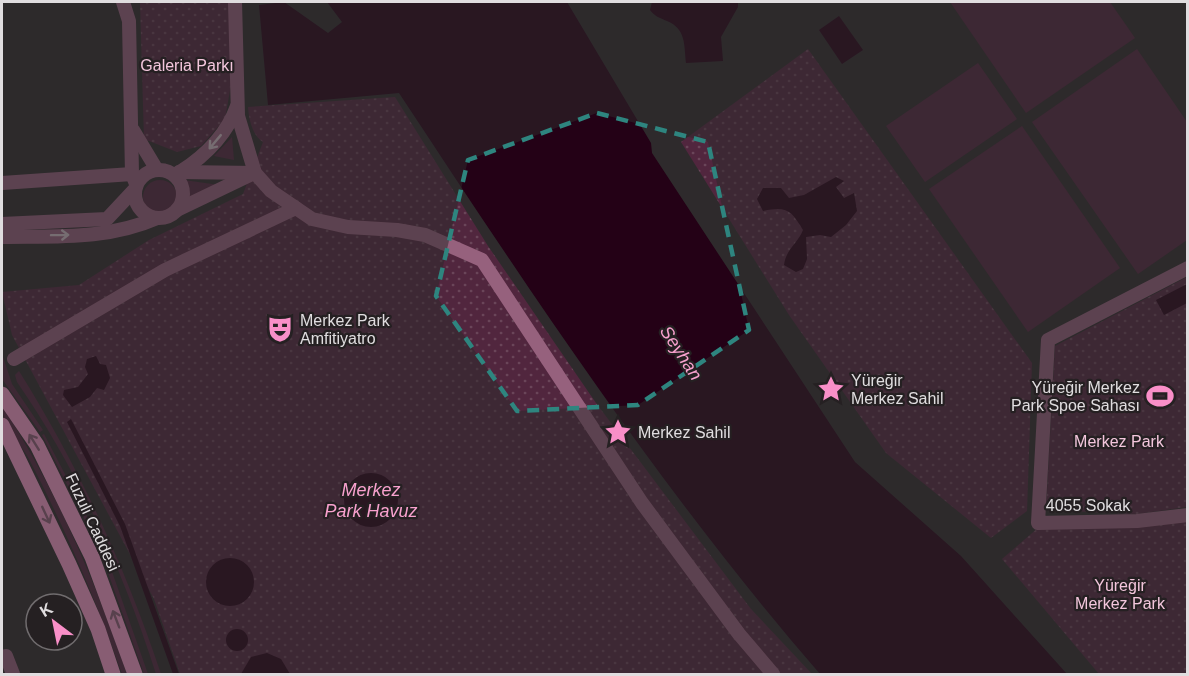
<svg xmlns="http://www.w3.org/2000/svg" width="1189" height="676" font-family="Arial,sans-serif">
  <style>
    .green { fill: #51263e }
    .park { fill: url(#park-dots) }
    .water { fill: #240116 }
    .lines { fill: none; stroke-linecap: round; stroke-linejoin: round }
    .minor { stroke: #96617d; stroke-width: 14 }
    .major { stroke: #f59ccb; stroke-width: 15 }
    .oneway { stroke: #cebec6 }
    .oneway2 { stroke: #8d5e76 }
    .marked { fill: none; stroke: #2e857f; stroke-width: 4.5; stroke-dasharray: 12 8; stroke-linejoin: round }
    .labels { text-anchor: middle; stroke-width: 4.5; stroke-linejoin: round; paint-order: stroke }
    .park-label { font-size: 16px; fill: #f3c6dc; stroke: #252022 }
    .poi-label { font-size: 16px; fill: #e0dddf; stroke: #252022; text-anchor: start }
    .street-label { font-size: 16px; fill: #e0dddf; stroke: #252022 }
    .water-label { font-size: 18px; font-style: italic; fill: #f8a1ce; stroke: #252022 }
  </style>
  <defs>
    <pattern id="park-dots" width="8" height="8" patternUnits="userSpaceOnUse" patternTransform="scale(1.5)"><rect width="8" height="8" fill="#51263e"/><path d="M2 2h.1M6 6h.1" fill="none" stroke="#6a4559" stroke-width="1.8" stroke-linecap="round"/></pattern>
  </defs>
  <rect width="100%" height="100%" fill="#2e2a2c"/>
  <!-- green -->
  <g class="green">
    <path d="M950 2H1110L1135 38 1026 113Z"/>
    <path d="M1137 49 1187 122V240L1138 274 1032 122Z"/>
    <path d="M978 63 1017 119 925 182 886 126Z"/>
    <path d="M1022 126 1120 268 1028 332 929 189Z"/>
    <path d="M232 137 234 160 214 156Z"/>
    <circle cx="160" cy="197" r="17"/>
    <path d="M184 180 219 185 189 198Z"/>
    <path d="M2 354 12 384 43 430 40 432 2 379Z"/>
    <path d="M19 371C79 467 125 566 161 674H156C123 571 79 472 17 382L15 375Z"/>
    <path d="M2 406C56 489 95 581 127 674H122C96 600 65 528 29 459 20 442 2 425 2 406Z"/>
    <path d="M44 434 104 549 148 674H144L100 550 42 435Z"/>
  </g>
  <!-- park -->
  <g class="park">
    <path d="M140 2H229L233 73 225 119 201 146 177 152 144 139Z"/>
    <path d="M808 49 1032 363 1027 511 991 538 886 453 789 315 681 142Z"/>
    <path d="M395 97 488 246 596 403 751 609 812 674H180L154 599 12 335 2 292 79 285 149 240 243 194 263 142C252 135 249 119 248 107Z"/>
    <path d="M1187 277V507L1137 514 1046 510 1055 346Z"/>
    <path d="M1187 521V674H1099L1002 559 1039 527Z"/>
  </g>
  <!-- water -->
  <g class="water">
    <path d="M284 2 328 33 342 22 327 2H567L651 143 652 153 855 462 961 556 1067 674H820C663 493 531 293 399 93L268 105 259 5Z"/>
    <path d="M652 2H738V7L721 37 723 61 686 63C684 44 686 29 667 21 660 18 654 16 650 10Z"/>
    <path d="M839 16 863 50 842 64 819 30Z"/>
    <path d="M836 177 844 181 836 187 844 198 854 193 857 211 846 225 831 237 820 235 806 237 807 259 803 269 796 272 784 265C786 249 798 243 803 230 791 210 787 206 763 211L757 199 763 188H781L789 198 804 195Z"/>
    <path d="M1187 284V303L1164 315 1156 300Z"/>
    <path d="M96 356 100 364 106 365 110 378 104 390 97 388 90 397 72 407 63 395 64 390 78 387 88 374 85 367 87 359Z"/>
    <path d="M71 419 125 524 179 674H173L120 526 67 422Z"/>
    <circle cx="371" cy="500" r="27"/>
    <circle cx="230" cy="582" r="24"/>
    <circle cx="237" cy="640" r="11"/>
    <path d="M267 653 281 659 290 674H241L251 657Z"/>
  </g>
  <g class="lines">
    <!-- minor -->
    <g class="minor">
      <path d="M123 2 129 21 132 174 136 184"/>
      <path d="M235 2 238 116 255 173 271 191 312 219 348 227 397 230 425 235 482 260 642 503 739 634 773 674"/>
      <path d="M133 130 157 170"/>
      <circle cx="159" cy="194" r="24"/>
      <path d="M179 172 255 173"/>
      <path d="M180 172C205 156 227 134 237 106"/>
      <path d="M2 183 132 174"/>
      <path d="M177 210 250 175"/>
      <path d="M2 224 107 219 135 189"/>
      <path d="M2 237C55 236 107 240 157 218"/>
      <path d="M1188 268 1048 340 1038 523 1137 521 1188 515"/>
      <path d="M14 359 165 270 296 208"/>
      <path d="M2 657 6 656 13 674"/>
    </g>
    <!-- major -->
    <g class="major">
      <path d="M2 394 37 445 92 557 135 674"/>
      <path d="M2 425 69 564 98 629 113 674"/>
    </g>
  </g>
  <!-- one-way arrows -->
  <defs><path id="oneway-shaft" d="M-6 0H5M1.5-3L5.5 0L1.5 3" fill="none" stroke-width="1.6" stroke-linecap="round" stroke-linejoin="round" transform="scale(1.5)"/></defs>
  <g class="oneway">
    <use href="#oneway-shaft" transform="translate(215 142) rotate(130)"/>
    <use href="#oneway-shaft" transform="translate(60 235) rotate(-1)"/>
  </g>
  <g class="oneway2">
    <use href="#oneway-shaft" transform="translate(34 442) rotate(-122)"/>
    <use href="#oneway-shaft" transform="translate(46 515) rotate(65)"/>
    <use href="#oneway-shaft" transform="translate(116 619) rotate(-111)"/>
  </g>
  <!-- marked area -->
  <path d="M0 0H1189V676H0ZM597 113 708 142 749 330 638 405 517 411 436 296 468 160Z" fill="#2e2a2c" fill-opacity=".55" fill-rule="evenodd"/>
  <path class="marked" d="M597 113 708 142 749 330 638 405 517 411 436 296 468 160Z"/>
  <!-- icons -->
  <defs>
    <symbol id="theatre-bare" viewBox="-9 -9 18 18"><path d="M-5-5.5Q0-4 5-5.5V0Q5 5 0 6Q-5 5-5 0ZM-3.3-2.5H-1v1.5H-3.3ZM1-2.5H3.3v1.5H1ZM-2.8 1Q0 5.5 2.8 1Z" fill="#f98fc8" stroke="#252022" stroke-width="2.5" paint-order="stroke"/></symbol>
    <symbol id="sight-bare" viewBox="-9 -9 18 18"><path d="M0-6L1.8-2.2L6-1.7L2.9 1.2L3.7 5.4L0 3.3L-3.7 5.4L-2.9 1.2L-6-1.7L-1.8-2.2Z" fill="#f98fc8" stroke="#252022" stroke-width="2.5" paint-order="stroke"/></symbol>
    <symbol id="stadium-bare" viewBox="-9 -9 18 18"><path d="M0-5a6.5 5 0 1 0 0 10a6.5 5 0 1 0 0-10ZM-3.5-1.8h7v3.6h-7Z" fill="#f98fc8" stroke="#252022" stroke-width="2.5" paint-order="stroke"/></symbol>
  </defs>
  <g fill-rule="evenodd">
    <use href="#theatre-bare" x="261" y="310" width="38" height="38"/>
    <use href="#sight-bare" x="812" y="370" width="38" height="38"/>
    <use href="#stadium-bare" x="1141" y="377" width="38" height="38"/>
    <use href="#sight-bare" x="599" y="413" width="38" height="38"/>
  </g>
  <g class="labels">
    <!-- park labels -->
    <g class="park-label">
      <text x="187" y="71">Galeria Parkı</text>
      <text x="1119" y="447">Merkez Park</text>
      <text x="1120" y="591">Yüreğir<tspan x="1120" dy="18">Merkez Park</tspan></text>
    </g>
    <!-- poi labels -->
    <g class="poi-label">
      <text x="300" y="326">Merkez Park<tspan x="300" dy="18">Amfitiyatro</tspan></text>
      <text x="851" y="386">Yüreğir<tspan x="851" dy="18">Merkez Sahil</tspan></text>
      <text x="1140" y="393" text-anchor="end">Yüreğir Merkez<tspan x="1140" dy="18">Park Spoe Sahası</tspan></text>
      <text x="638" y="438">Merkez Sahil</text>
    </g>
    <!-- street labels -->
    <g class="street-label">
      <text x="1088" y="511">4055 Sokak</text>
      <text transform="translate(93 522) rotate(65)" y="6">Fuzuli Caddesi</text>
    </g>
    <!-- water labels -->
    <g class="water-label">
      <text transform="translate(681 353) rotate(57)" y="6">Seyhan</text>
      <text x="371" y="496">Merkez<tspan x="371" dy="21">Park Havuz</tspan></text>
    </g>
  </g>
  <!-- border -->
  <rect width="1189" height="676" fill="none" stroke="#e0dddf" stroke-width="6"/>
  <!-- north arrow -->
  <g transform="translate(54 622) rotate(328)"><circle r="28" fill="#252022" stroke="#706c6e" stroke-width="1.5"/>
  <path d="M0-4.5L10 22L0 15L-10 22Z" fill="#f98fc8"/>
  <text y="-9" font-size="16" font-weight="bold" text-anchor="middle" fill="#e0dddf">K</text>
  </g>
</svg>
